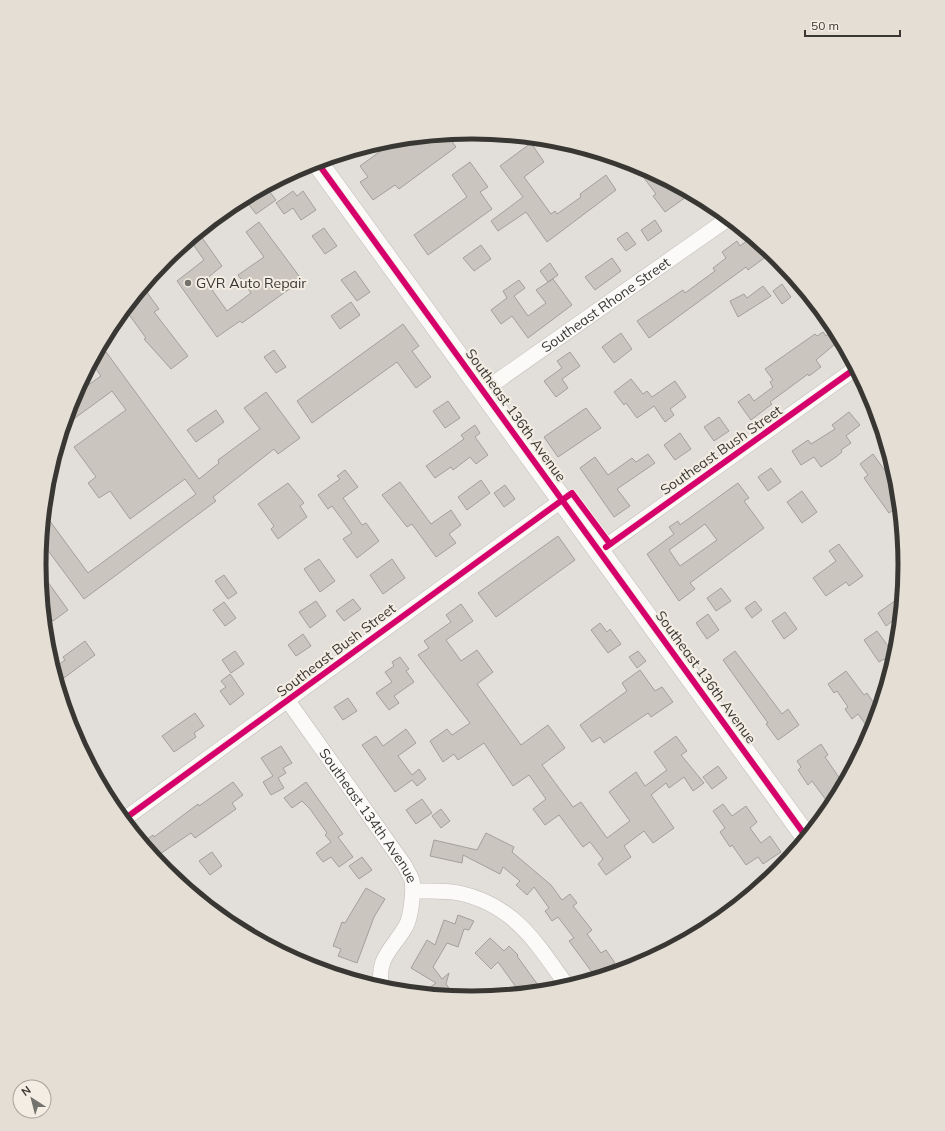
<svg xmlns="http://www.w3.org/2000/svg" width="945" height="1131" font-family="Mulish,sans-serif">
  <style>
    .building { fill: #cac5be; stroke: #a3a09c; fill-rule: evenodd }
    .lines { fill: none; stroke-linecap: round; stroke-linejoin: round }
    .street-casing { stroke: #bebcb7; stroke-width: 16 }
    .secondary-casing { stroke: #bebcb7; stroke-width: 22 }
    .street { stroke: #fbfaf9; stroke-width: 15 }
    .secondary { stroke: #fbfaf9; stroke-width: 21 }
    .cycleway-casing { stroke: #f3ede3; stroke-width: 8 }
    .cycleway { stroke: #d6006c; stroke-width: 6 }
    .poi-dot { fill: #74726d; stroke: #f3ede3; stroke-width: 1.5 }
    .labels { text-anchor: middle; stroke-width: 4; stroke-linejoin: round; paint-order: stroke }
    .poi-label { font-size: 14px; fill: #393733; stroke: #f3ede3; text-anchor: start }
    .street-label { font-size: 14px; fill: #393733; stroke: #f3ede3 }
    .rim { fill: none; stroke: #393733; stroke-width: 5 }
  </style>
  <rect width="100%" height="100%" fill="#e2dfda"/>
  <!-- building -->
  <g class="building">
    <path d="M447 135 456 147 399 189 395 185 373 200 360 182 368 177 360 166 396 140 412 138 417 145 428 136Z"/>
    <path d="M531 143 544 162 524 177 551 214 555 211 557 214 581 197 580 194 606 175 616 190 547 242 526 212 498 231 491 221 523 197 500 166Z"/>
    <path d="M470 162 488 187 480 192 492 209 428 255 414 235 467 197 452 175Z"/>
    <path d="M633 163 678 186 686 197 665 212 653 196 656 194Z"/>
    <path d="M266 187 276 200 256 214 244 198Z"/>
    <path d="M293 191 297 196 303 191 316 210 301 220 293 208 284 214 276 203Z"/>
    <path d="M655 220 662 231 648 241 641 230Z"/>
    <path d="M259 222 302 280 242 323 240 321 217 337 177 281 204 260 190 240 198 232 222 266 205 280 227 311 251 293 238 275 264 257 246 232Z"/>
    <path d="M324 228 337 246 325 254 312 236Z"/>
    <path d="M627 232 636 244 626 251 617 239Z"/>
    <path d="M752 237 771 253 748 270 746 267 649 338 637 321 683 290 685 293 715 271 713 268 726 258 722 252 737 241 740 246Z"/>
    <path d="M481 245 491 259 474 271 463 258Z"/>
    <path d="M612 258 621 271 595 290 585 277Z"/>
    <path d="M550 263 558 275 548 282 540 271Z"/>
    <path d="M355 271 370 292 357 301 341 280Z"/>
    <path d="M553 279 572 305 528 338 512 316 501 324 491 310 507 298 503 291 519 280 525 288 514 296 528 316 546 303 536 290Z"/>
    <path d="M782 284 791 297 782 304 773 291Z"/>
    <path d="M763 286 771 296 738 317 730 301 744 294 747 298Z"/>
    <path d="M146 291 159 309 154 312 188 356 171 369 144 339 146 338 125 309 131 302Z"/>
    <path d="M351 302 360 315 340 329 331 316Z"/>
    <path d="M403 324 419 346 412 351 431 377 416 388 397 362 312 423 297 401Z"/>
    <path d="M836 329 841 339 816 360 821 367 809 376 808 374 770 402 772 404 751 420 738 402 749 394 754 401 773 387 770 382 773 380 765 369 815 334 817 336 823 332 826 336Z"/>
    <path d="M621 333 632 349 614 363 602 347Z"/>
    <path d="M101 345 199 479 219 463 218 460 260 429 244 408 266 392 300 438 278 454 274 449 213 497 216 501 84 599 41 541 44 513 88 573 196 494 185 479 130 519 110 491 99 498 88 483 96 477 74 447 126 410 112 391 64 426 74 395 101 376 92 363Z"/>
    <path d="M274 350 286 367 276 373 264 357Z"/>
    <path d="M570 352 580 366 562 379 568 388 556 397 544 381 562 368 557 361Z"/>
    <path d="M631 379 643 394 647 391 652 397 675 381 686 397 670 409 674 415 665 422 654 406 637 418 626 403 624 405 614 392Z"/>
    <path d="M448 401 460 418 445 428 433 411Z"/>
    <path d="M586 408 601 428 558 457 544 437Z"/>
    <path d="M216 410 224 422 196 442 187 430Z"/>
    <path d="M849 412 860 425 846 436 851 443 841 450 842 452 836 457 821 467 814 457 801 465 792 451 808 440 811 444 835 429 832 425Z"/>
    <path d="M719 417 729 431 714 441 704 427Z"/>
    <path d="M475 425 480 433 475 437 488 455 476 464 470 457 453 470 451 467 435 478 426 466 464 439 461 435Z"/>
    <path d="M680 433 691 449 675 460 664 445Z"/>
    <path d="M648 454 655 463 617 489 630 506 614 517 580 468 595 457 608 475 632 458 636 462Z"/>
    <path d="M873 454 895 485 891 488 900 500V505L889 513 864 478 868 475 860 464Z"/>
    <path d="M771 468 781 482 768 491 758 477Z"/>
    <path d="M345 470 358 487 343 498 362 525 366 523 379 541 357 558 343 539 352 533 332 506 328 509 318 495 340 479 337 476Z"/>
    <path d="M481 480 490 493 467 510 458 497Z"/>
    <path d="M400 482 431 524 451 510 461 525 449 534 456 543 436 557 412 524 407 527 382 495Z"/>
    <path d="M288 483 304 503 300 506 307 517 278 539 271 529 274 526 258 504Z"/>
    <path d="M738 483 749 498 744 501 764 528 690 583 695 589 679 601 647 554 674 534 669 527 678 521 680 525ZM705 524 717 540 680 566 669 550Z"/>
    <path d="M505 485 515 499 504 507 494 493Z"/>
    <path d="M802 491 817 512 802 523 787 502Z"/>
    <path d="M558 536 575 560 496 617 478 593Z"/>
    <path d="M839 544 863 576 849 586 846 582 826 596 813 578 836 561 829 551Z"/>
    <path d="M319 559 335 581 320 592 304 569Z"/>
    <path d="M392 559 405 578 383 594 370 575Z"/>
    <path d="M40 571 68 610 53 621 43 608Z"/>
    <path d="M224 575 237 593 228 599 215 581Z"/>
    <path d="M721 588 731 601 716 611 707 598Z"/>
    <path d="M353 599 361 609 344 621 336 611Z"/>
    <path d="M896 600 902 608 900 626 895 619 886 626 878 613Z"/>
    <path d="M316 601 326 616 310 628 299 612Z"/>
    <path d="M755 601 762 610 752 618 745 608Z"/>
    <path d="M224 602 236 618 225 626 213 610Z"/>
    <path d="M461 604 473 621 446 640 461 661 477 650 493 672 477 684 521 745 548 725 565 748 542 765 573 807 581 802 607 838 630 821 609 792 636 772 645 786 667 770 654 752 676 736 687 751 681 755 704 783 693 791 684 777 669 788 666 783 651 795 674 828 653 843 644 831 624 846 631 857 606 875 598 864 603 859 590 842 583 847 559 815 545 825 533 809 546 799 529 775 513 786 484 743 458 760 454 754 443 762 430 741 447 729 452 735 470 723 418 655 429 648 424 641 451 622 446 615Z"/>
    <path d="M785 612 797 629 784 639 772 621Z"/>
    <path d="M708 614 719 630 707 639 696 623Z"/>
    <path d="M600 623 607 632 610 629 621 644 608 653 591 630Z"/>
    <path d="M877 631 896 657 892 669 884 659 879 662 864 640Z"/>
    <path d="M303 634 311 646 296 656 288 645Z"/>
    <path d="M85 641 95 655 57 683 53 669 65 660 63 657Z"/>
    <path d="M235 651 244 664 231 673 222 660Z"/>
    <path d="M638 651 646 661 637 668 629 657Z"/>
    <path d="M735 651 782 714 788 709 799 725 778 740 766 724 768 723 723 660Z"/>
    <path d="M400 657 409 669 406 671 414 682 394 696 399 703 389 710 376 693 392 682 385 672 394 666 392 662Z"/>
    <path d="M640 670 655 691 662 687 673 702 651 717 648 713 604 743 600 737 592 742 580 725 627 691 622 683Z"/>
    <path d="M846 671 864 695 867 693 879 711 872 733 858 714 852 719 845 709 848 707 837 691 834 693 828 684Z"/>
    <path d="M230 674 244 694 230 705 220 691 226 687 221 681Z"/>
    <path d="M348 698 357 711 343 720 334 707Z"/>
    <path d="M195 713 204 726 194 733 196 737 174 752 162 736Z"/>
    <path d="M406 729 416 743 398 756 412 775 419 769 426 779 417 786 412 780 395 792 362 745 376 736 383 746Z"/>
    <path d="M821 744 828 755 825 757 840 779 835 783 841 791 832 808 812 781 808 785 798 770 801 767 797 761Z"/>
    <path d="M281 746 292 763 283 768 286 773 278 778 284 788 271 795 263 782 273 776 261 758Z"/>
    <path d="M718 766 727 778 712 789 703 777Z"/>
    <path d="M233 782 243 795 232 803 236 809 195 838 191 833 154 858 142 843 153 835 154 837 198 804 199 806Z"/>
    <path d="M306 782 343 834 338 837 353 857 339 867 331 857 323 862 316 853 331 842 325 835 327 833 310 809 302 801 292 808 284 798Z"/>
    <path d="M422 799 432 813 416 824 406 810Z"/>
    <path d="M723 804 732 816 746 806 757 822 750 828 761 843 770 836 781 852 763 864 758 857 746 865 732 845 730 847 720 832 725 828 713 811Z"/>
    <path d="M441 809 450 821 441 828 432 816Z"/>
    <path d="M486 833 514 847 512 852 551 885 562 900 570 894 577 903 573 906 592 930 587 934 601 953 606 950 615 963 611 965 616 973 597 979 569 941 574 938 558 917 552 921 545 911 549 908 534 887 527 895 516 885 520 881 503 867 500 874 463 855 462 863 430 856 434 840 477 850Z"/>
    <path d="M212 852 222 866 210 875 199 861Z"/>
    <path d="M362 857 372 870 359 879 349 866Z"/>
    <path d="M366 888 385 899 374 917 357 963 338 956 341 949 333 946 342 922 345 923Z"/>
    <path d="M458 915 474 921 469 930 464 929 458 947 447 943 433 967 442 979 449 973 446 984 455 997 421 994 436 983 411 968 427 940 435 945 444 920 455 924Z"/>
    <path d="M490 938 504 951 509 946 518 955 517 956 543 992 521 994 498 962 491 969 475 953Z"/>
  </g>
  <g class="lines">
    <defs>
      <g id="street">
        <path id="s1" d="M483 391 729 218"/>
        <path d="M599 551 856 368"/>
        <path id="s2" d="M288 701 405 866C407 871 410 875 412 880 414 890 411 917 406 926 393 949 375 958 382 989"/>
        <path d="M123 820 562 500"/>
        <path d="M413 891C428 891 445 890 459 893 515 905 537 944 568 987"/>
      </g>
      <path id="secondary" d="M317 162 807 838"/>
    </defs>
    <!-- street casing -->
    <use href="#street" class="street-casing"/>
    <!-- secondary casing -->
    <use href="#secondary" class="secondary-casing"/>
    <!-- street -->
    <use href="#street" class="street"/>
    <!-- secondary -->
    <use href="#secondary" class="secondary"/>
    <defs>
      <g id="cycleway">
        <path d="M317 162 807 838"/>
        <path d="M606 547 856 368"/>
        <path d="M123 820 572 493 610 544"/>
      </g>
    </defs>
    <!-- cycleway casing -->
    <use href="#cycleway" class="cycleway-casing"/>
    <!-- cycleway -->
    <use href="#cycleway" class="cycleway"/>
  </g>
  <!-- markers -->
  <circle class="poi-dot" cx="188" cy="283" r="4"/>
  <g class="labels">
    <!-- poi labels -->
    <g class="poi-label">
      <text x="196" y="288">GVR Auto Repair</text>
    </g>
    <!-- street labels -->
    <g class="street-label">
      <text dy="5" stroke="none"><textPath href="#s1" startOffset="150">Southeast Rhone Street</textPath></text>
      <text transform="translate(516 415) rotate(54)" y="5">Southeast 136th Avenue</text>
      <text transform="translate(721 450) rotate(-35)" y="5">Southeast Bush Street</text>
      <text transform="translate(336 650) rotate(-37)" y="5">Southeast Bush Street</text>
      <text transform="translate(706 677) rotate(54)" y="5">Southeast 136th Avenue</text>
      <text dy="5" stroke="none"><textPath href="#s2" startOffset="140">Southeast 134th Avenue</textPath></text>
    </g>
  </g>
  <!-- crop -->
  <path d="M0 0H945V1131H0ZM46 565a426 426 0 1 1 852 0a426 426 0 1 1-852 0Z" fill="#e4ded5" fill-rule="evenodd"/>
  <path class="rim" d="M46 565a426 426 0 1 1 852 0a426 426 0 1 1-852 0Z"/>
  <!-- north arrow -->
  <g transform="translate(32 1099) rotate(324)"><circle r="19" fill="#f3ede3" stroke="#a9a49d"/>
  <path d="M0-3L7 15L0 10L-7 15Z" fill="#74726d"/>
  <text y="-6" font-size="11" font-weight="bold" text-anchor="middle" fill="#393733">N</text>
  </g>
  <!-- scale -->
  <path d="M805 30v6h95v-6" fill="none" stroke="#393733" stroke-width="2"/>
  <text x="811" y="30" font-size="12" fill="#393733" stroke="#f3ede3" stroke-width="3" paint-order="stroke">50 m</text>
</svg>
